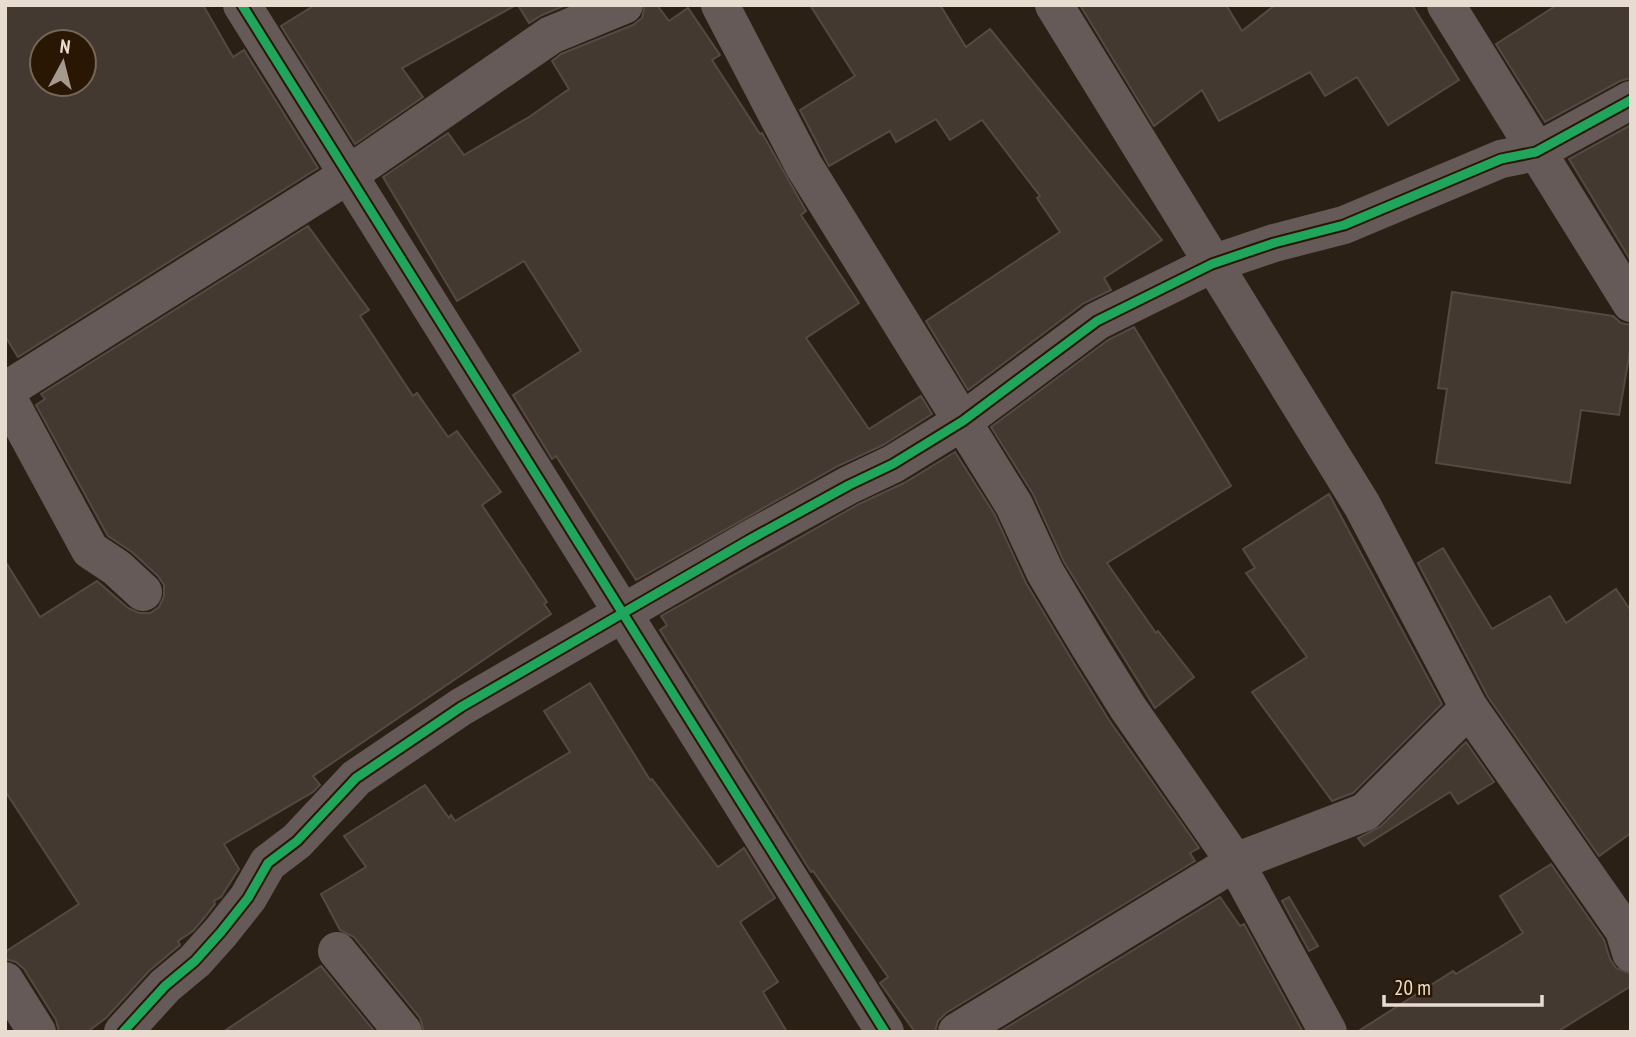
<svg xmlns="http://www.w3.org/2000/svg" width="1636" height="1037" font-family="'PT Sans Narrow',sans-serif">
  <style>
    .building { fill: #433931; stroke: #544a42; stroke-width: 2; fill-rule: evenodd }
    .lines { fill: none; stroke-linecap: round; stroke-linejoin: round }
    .minor { stroke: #665a58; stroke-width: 38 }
    .cycleway-casing { stroke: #291704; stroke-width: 13 }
    .cycleway { stroke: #20a55d; stroke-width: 9 }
  </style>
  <rect width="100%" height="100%" fill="#2b2015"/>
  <!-- building -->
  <g class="building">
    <path d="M5 5H203L233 57 244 50 318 168 18 357 5 336ZM42 42H84V84H42Z"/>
    <path d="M315 5H516L402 68 423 97 355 144 281 26Z"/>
    <path d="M518 5H566L542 15 529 23Z"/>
    <path d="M645 5H657L669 21 688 8 720 55 712 60 760 134 762 133 806 211 801 215 859 303 806 338 869 429 921 396 932 414 883 445 838 466 636 580 556 456 552 459 513 395 581 351 524 261 457 301 383 177 448 133 464 155 529 117 569 89 552 61 561 54 633 25 642 18Z"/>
    <path d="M810 5H940L966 47 990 29 1162 240 1104 278 1111 290 1084 303 968 390 926 321 1060 232 1037 198 1040 196 982 120 950 140 936 119 896 142 890 131 829 166 800 110 855 76Z"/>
    <path d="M1080 5H1226L1242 31 1275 5H1412L1459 80 1388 125 1357 77 1325 96 1310 72 1219 121 1202 90 1154 126Z"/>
    <path d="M1557 5H1631V78L1620 81 1545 122 1496 44Z"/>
    <path d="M1631 125V261L1569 159Z"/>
    <path d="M308 226 369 310 360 316 413 396 417 393 448 437 457 431 501 492 482 505 547 602 544 604 551 614 313 776 320 785 313 792 224 844 239 869 221 897 214 901 215 904 204 918 193 931 178 941 180 945 149 971 106 1018 87 1032H59L56 1020 24 969 16 962 5 959V952L79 904 5 791V561L40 617 97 581 128 608 139 613H150L159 607 164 596V585L158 576 132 552 108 536 104 529 36 405 45 399 41 394Z"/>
    <path d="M1452 292 1613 316 1621 323 1631 325V345L1619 415 1581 410 1570 483 1436 463 1447 389 1438 388Z"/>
    <path d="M1134 327 1231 486 1107 563 1156 633 1158 631 1194 677 1155 708 1064 562 1033 494 991 427 1108 340Z"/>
    <path d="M955 452 995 515 1026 583 1069 655 1109 720 1199 848 1190 853 1195 861 946 1013 938 1021 935 1032H915L880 983 888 977 813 871 811 872 660 630 667 625 661 616 859 504 904 483Z"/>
    <path d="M1329 494 1442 704 1353 793 1332 801 1252 692 1307 657 1246 573 1255 568 1243 549Z"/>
    <path d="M1443 548 1492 629 1550 596 1566 623 1616 589 1631 611V833L1599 856 1488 697 1418 563Z"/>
    <path d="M590 683 650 780 652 779 718 867 744 848 775 898 740 922 778 982 763 992 787 1032H424L420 1018 354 937 340 930 321 894 366 867 344 836 425 785 449 818 451 815 455 821 570 752 544 711Z"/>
    <path d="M1466 742 1494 782 1458 804 1450 792 1364 846 1358 838 1380 827Z"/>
    <path d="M1551 864 1604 940 1610 959 1616 968 1631 974V986L1557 1032H1357L1453 971 1456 974 1523 933 1500 896Z"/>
    <path d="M1220 897 1240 926 1244 924 1303 1032H999Z"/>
    <path d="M1289 897 1318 946 1309 951 1282 901Z"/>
    <path d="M321 966 375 1032H223Z"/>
  </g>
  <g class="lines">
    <!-- minor -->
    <g class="minor">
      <path d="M242 5 885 1032"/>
      <path d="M720 5 804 166 1014 505 1045 572 1088 644 1128 708 1235 862 1328 1032"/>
      <path d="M1054 5 1362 505 1469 708 1624 930 1631 953"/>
      <path d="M1446 5 1631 303"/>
      <path d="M5 391 348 175 551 35 624 5"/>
      <path d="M5 393 90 550 117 568 143 592"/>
      <path d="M337 951 403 1032"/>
      <path d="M5 981 37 1032"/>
      <path d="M123 1032 165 986 195 961 221 932 248 898 268 863 297 841 356 778 461 707 749 540 849 485 893 464 963 421 1097 321 1212 264 1274 243 1344 225 1501 159 1536 152 1631 100"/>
      <path d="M957 1032 1235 862 1365 812 1469 708"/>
    </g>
    <defs>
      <g id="cycleway">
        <path d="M242 5 885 1032"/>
        <path d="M123 1032 165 986 195 961 221 932 248 898 268 863 297 841 356 778 461 707 749 540 849 485 893 464 963 421 1097 321 1212 264 1274 243 1344 225 1501 159 1536 152 1631 100"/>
      </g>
    </defs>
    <!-- cycleway casing -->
    <use href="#cycleway" class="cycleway-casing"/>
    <!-- cycleway -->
    <use href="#cycleway" class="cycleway"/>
  </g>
  <!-- border -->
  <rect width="1636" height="1037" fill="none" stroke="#e8dcd0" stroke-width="14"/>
  <!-- north arrow -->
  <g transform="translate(63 63) rotate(7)"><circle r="33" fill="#291704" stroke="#756656" stroke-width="2"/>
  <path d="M0-5L12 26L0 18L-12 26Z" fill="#a69a8f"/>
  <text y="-10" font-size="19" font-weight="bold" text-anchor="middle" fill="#e8dcd0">N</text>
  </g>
  <!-- scale -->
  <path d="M1384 995v10h158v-10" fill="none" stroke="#e8dcd0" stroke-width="3.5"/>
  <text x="1394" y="995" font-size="21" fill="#e8dcd0" stroke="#291704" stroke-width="5" paint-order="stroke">20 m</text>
</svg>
